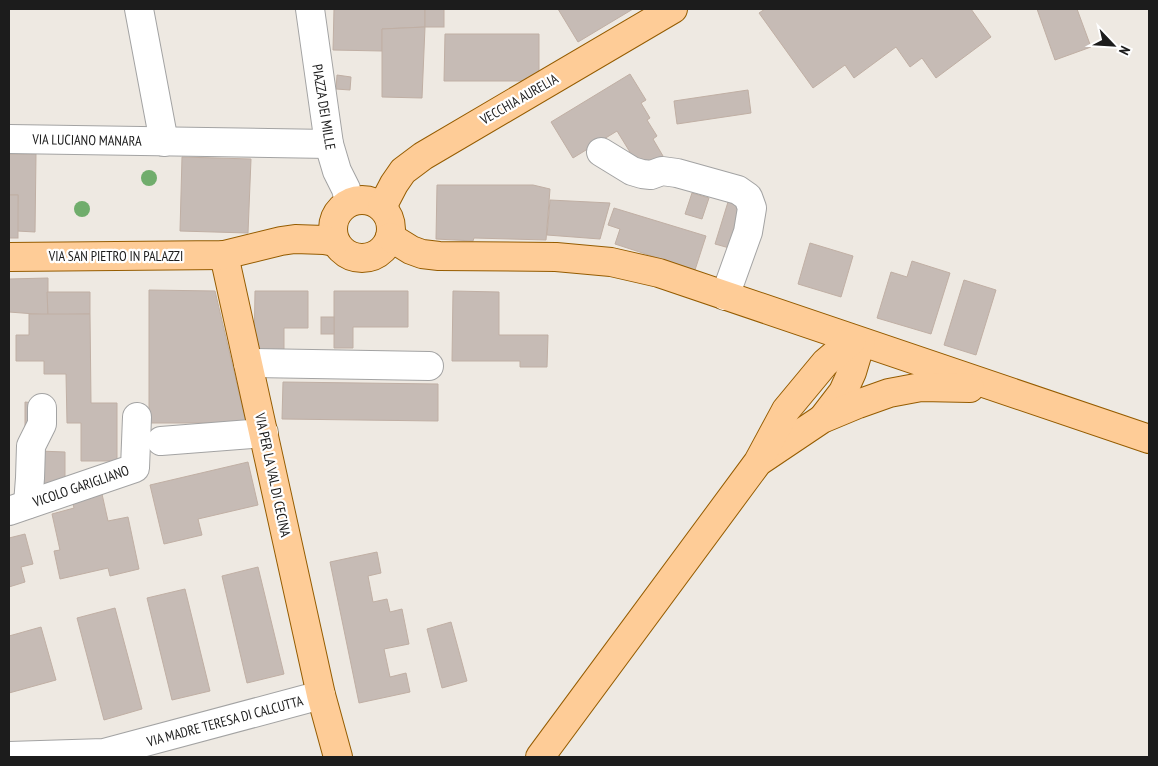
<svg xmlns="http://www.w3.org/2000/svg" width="1158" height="766" font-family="'PT Sans Narrow',sans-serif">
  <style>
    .building { fill: #c6bbb5; stroke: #c0afa4 }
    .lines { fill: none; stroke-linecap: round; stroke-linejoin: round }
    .minor-casing { stroke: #a3a3a3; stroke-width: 30 }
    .major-casing { stroke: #955c00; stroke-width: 30 }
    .minor { stroke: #fff; stroke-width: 28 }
    .major { stroke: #fecc97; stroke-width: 28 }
    .tree { fill: #70ad6c }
    .labels { text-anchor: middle; stroke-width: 4.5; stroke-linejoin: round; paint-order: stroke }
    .street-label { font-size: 14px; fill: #1c1c1c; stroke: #fff }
  </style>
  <rect width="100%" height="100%" fill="#eee9e2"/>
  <!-- building -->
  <g class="building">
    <path d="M334 9H425V27L382 29V51L333 50Z"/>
    <rect x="425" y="9" width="19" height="18"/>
    <path d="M558 9H633L578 42Z"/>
    <path d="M765 9H971L991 37 936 78 922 58 910 67 896 47 854 78 845 65 813 88 759 13Z"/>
    <path d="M1037 9H1077L1091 47 1055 60Z"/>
    <path d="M425 27 422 98 382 97V29Z"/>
    <path d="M445 34H539V81H444Z"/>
    <path d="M630 74 646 100 641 103 650 118 647 120 657 136 653 139 663 156 641 170 617 131 573 158 551 122Z"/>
    <path d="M337 75 351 77 350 90 336 89Z"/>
    <path d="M748 90 751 113 677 124 674 101Z"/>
    <path d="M9 154H36L35 232 17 231 18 195H9Z"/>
    <path d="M182 157 251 159 248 233 180 231Z"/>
    <path d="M437 185H533L550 189 546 240 474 238 473 241 436 239Z"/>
    <path d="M692 193 709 198 702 219 685 214Z"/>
    <rect x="9" y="195" width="9" height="43"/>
    <path d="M550 200 610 203 600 239 547 235Z"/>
    <path d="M728 202 739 205 733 249 715 244Z"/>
    <path d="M614 208 706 236 695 270 615 244 620 229 608 225Z"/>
    <path d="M810 243 853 256 841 297 798 284Z"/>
    <path d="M912 261 950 273 931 334 877 318 891 272 907 277Z"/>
    <path d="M48 278V315L9 312V279Z"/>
    <path d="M964 280 996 290 976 355 944 345Z"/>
    <path d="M149 290 215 291 246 423H149Z"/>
    <path d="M255 291H308V328H284V352H254Z"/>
    <path d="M334 291H408V327H353V348H334Z"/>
    <path d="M453 291 499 292V335H548L547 367H520V361H452Z"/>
    <path d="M47 292H90V314L48 315Z"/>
    <path d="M29 314H90L91 403H117V461H81V423H67L66 374H44V361H16V335H29Z"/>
    <rect x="321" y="317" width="13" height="17"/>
    <path d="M283 382 438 384V421L282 419Z"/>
    <path d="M25 402 34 403 25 433Z"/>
    <path d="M39 451 65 452V480L40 488Z"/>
    <path d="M248 462 258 505 198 519 202 535 164 544 150 485Z"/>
    <path d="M102 494 108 521 128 517 139 569 110 576 108 568 60 579 54 551 60 550 52 514 74 508 72 500Z"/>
    <path d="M25 534 33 564 21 567 25 582 9 587V538Z"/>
    <path d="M377 552 381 573 368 576 373 602 387 599 390 612 402 609 409 644 384 649 390 677 406 673 410 692 359 703 330 562Z"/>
    <path d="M258 567 284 674 247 683 222 576Z"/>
    <path d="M185 589 210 691 172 700 147 598Z"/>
    <path d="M115 608 142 709 104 720 77 618Z"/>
    <path d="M451 622 467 681 442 688 427 629Z"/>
    <path d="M41 627 56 680 9 693V636Z"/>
  </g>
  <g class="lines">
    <defs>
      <g id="minor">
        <path d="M139 9 164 142"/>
        <path d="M310 9 329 144 337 171 346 189 349 202"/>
        <path d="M9 139 329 144"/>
        <path d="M601 152 632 171 642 174 651 175 662 171 677 173 738 190 748 197 752 208 748 232 725 296"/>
        <path d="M248 363 429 366"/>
        <path d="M161 441 264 433"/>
        <path d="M28 504 30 478 31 446 42 424V408"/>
        <path d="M9 511 135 468 137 417"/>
        <path d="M9 756 104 753 321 695"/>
      </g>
      <g id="major">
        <circle cx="362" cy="229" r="29"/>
        <path d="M382 207 394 184 403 171 423 156 673 9"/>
        <path d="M390 237 411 250 422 254 439 256 556 257 611 262 659 273 1149 439"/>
        <path d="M224 255 321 695 338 757"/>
        <path d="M9 257 224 255 281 241 295 239 324 240 335 242"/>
        <path d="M823 418 843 392 852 372 861 342"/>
        <path d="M761 460 822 419 858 404 889 393 921 387 970 388"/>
        <path d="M540 757 758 462 786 410 825 363 852 340"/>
      </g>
    </defs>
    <!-- minor casing -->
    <use href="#minor" class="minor-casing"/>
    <!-- major casing -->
    <use href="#major" class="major-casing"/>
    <!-- minor -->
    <use href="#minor" class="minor"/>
    <!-- major -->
    <use href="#major" class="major"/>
  </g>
  <!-- trees -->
  <g class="tree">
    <circle cx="149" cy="178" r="8"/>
    <circle cx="82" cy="209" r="8"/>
  </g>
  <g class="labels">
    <!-- street labels -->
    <g class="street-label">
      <text transform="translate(519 99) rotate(-30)" y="5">VECCHIA AURELIA</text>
      <text transform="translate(324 107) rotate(81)" y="5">PIAZZA DEI MILLE</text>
      <text transform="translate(87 140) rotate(1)" y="5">VIA LUCIANO MANARA</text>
      <text x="116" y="261">VIA SAN PIETRO IN PALAZZI</text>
      <text transform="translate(273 475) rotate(78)" y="5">VIA PER LA VAL DI CECINA</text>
      <text transform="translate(81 486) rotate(-19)" y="5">VICOLO GARIGLIANO</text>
      <text transform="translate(225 721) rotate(-15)" y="5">VIA MADRE TERESA DI CALCUTTA</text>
    </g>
  </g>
  <!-- border -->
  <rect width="1158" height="766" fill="none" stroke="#1c1c1c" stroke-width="20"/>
  <!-- north arrow -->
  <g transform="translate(1113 45) rotate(115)" stroke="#ffffff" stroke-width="4" paint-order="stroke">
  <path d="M0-4L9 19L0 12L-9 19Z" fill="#1c1c1c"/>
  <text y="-8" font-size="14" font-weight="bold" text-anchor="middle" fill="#1c1c1c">N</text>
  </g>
</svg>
